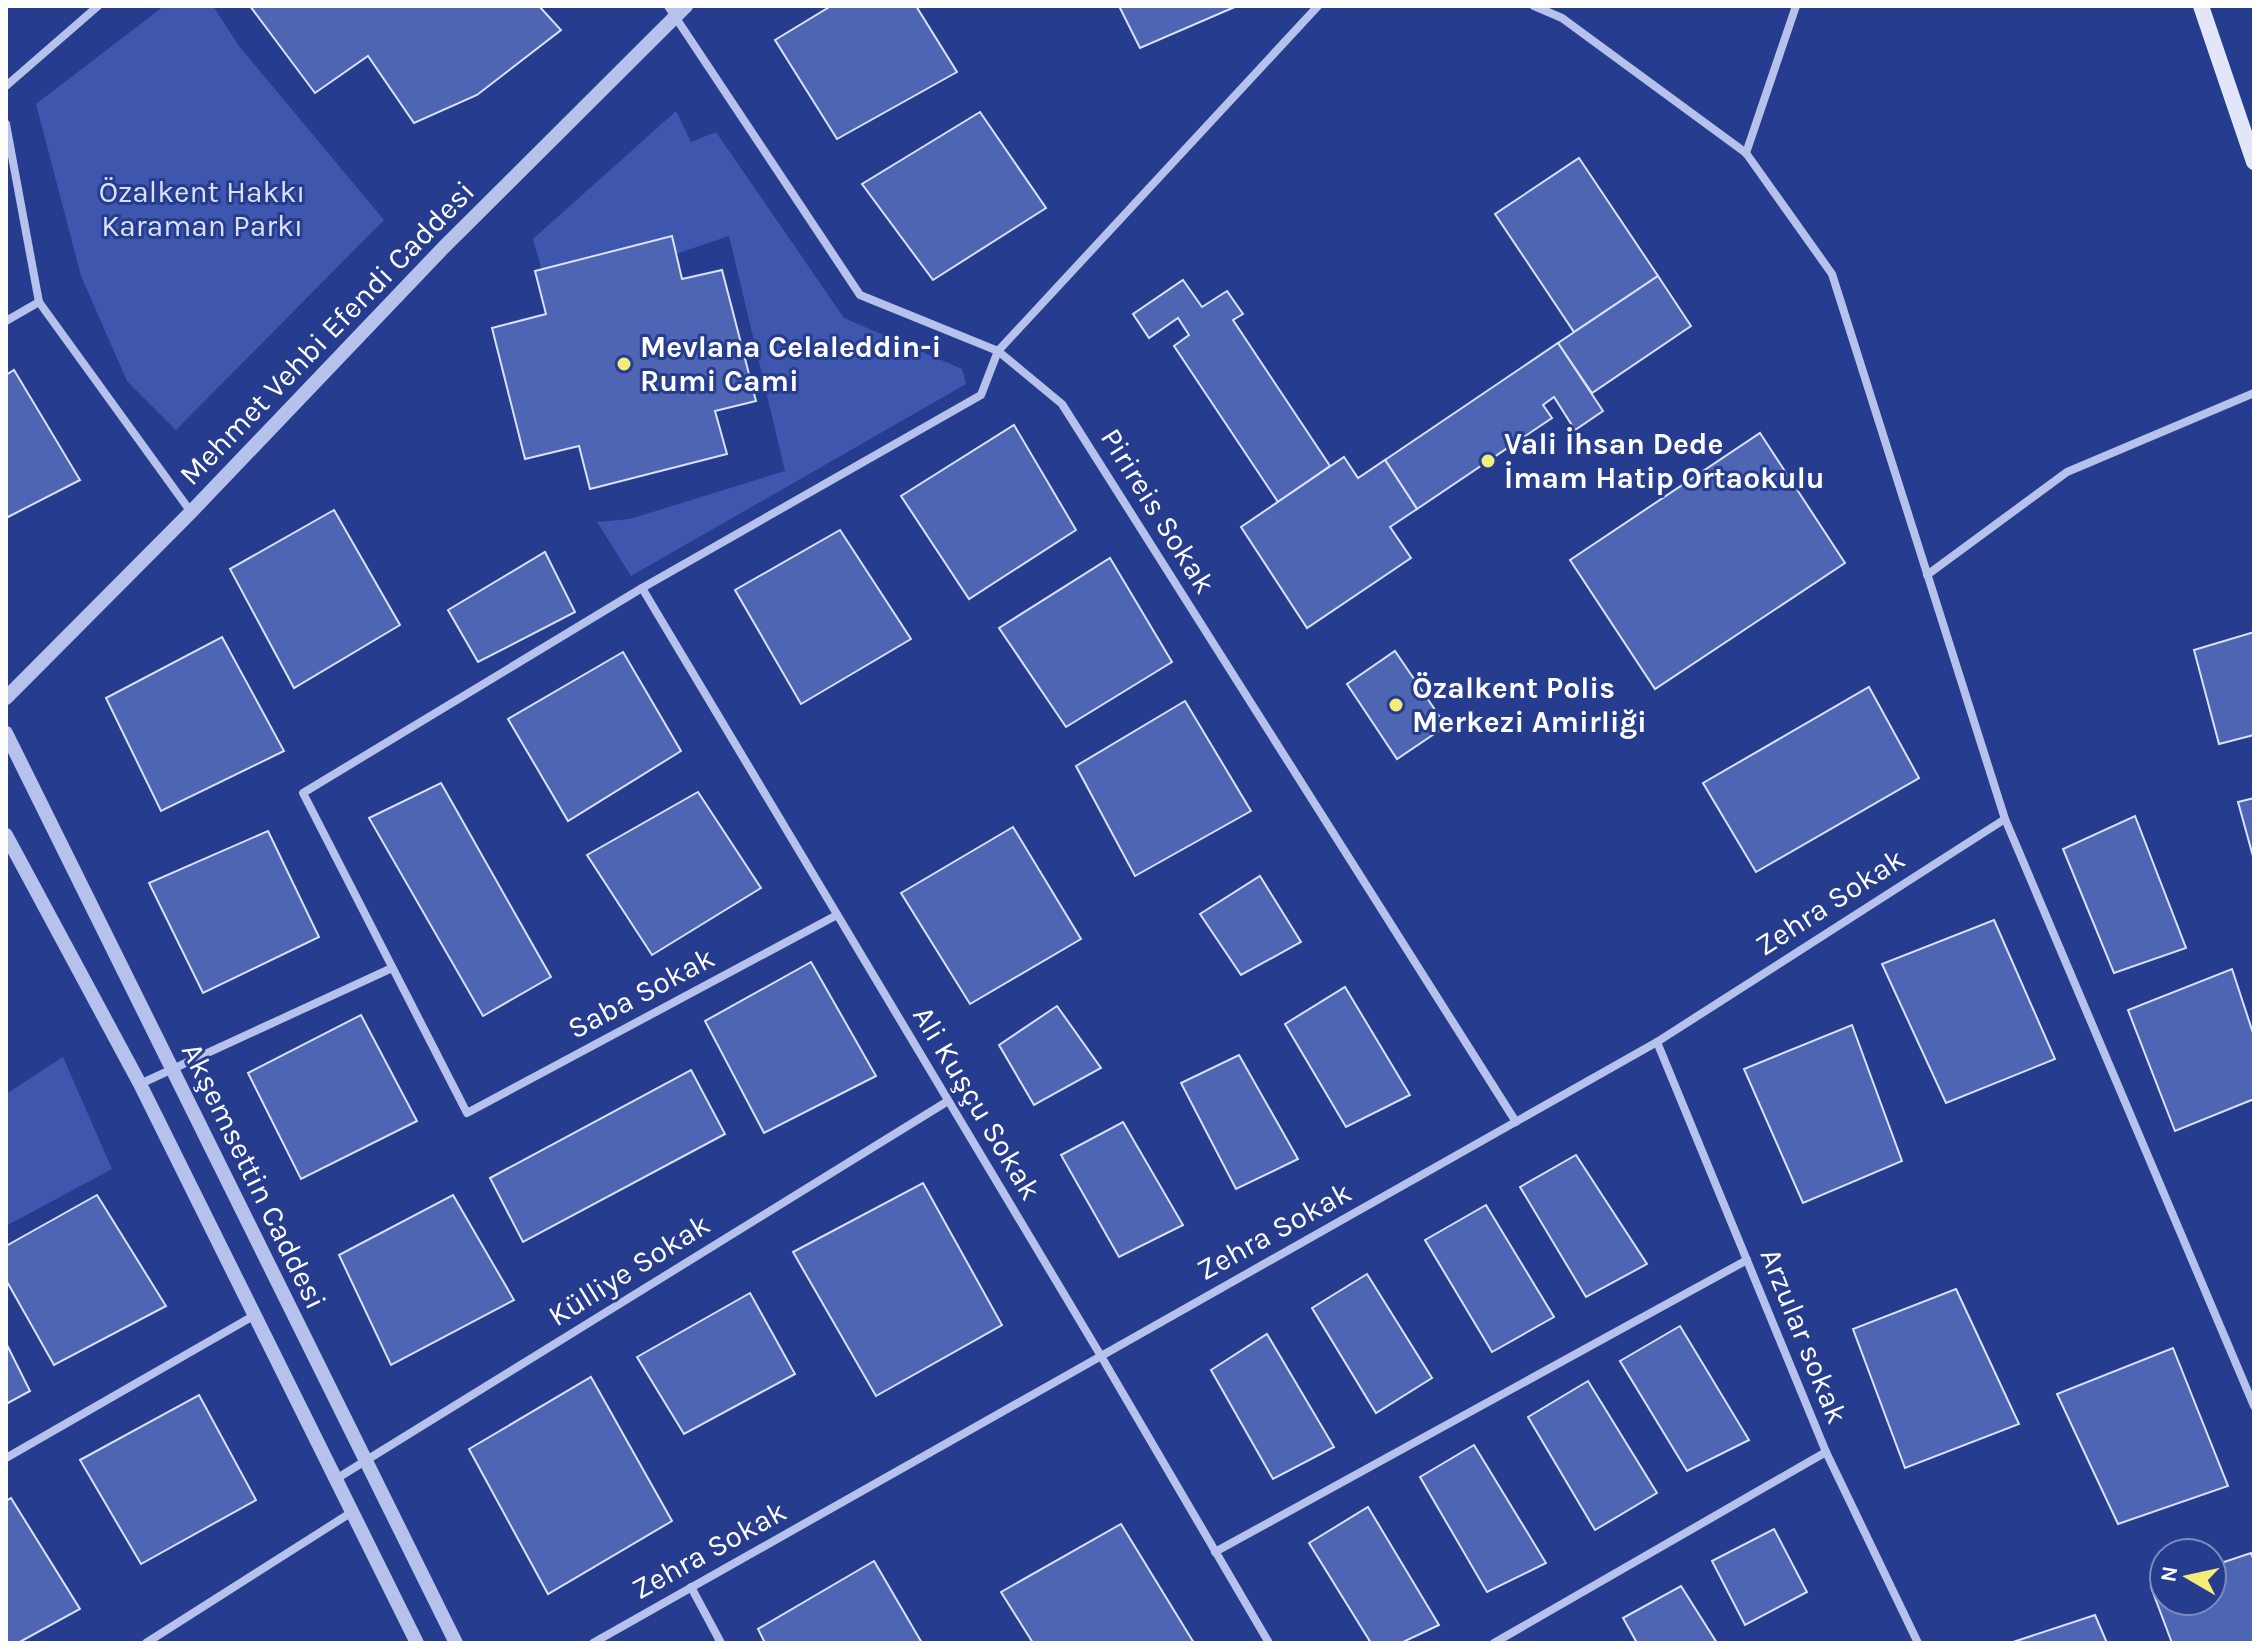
<svg xmlns="http://www.w3.org/2000/svg" width="2260" height="1649" font-family="Karla,sans-serif">
  <style>
    .green { fill: #3e56ad }
    .building { fill: #4e65b4; stroke: #dae1f8; stroke-width: 2 }
    .lines { fill: none; stroke-linecap: round; stroke-linejoin: round }
    .minor { stroke: #b6c2eb; stroke-width: 8 }
    .tertiary { stroke: #b6c2eb; stroke-width: 14 }
    .secondary { stroke: #e1e6f9; stroke-width: 16 }
    .poi-dot { fill: #f4ed7a; stroke: #263c8e; stroke-width: 3 }
    .labels { text-anchor: middle; stroke-width: 6; stroke-linejoin: round; paint-order: stroke }
    .park-label { font-size: 30px; fill: #dae1f8; stroke: #263c8e }
    .street-label { font-size: 30px; fill: #fff; stroke: #263c8e }
    .poi-label { font-size: 30px; font-weight: bold; fill: #fff; stroke: #263c8e; text-anchor: start }
  </style>
  <rect width="100%" height="100%" fill="#263c8e"/>
  <!-- green -->
  <g class="green">
    <path d="M164 6H213L239 46 384 220 176 430 127 381 81 276 36 104Z"/>
    <path d="M676 111 691 142 716 132 844 318 962 369 966 384 631 576 597 522 630 519 785 471 729 236 667 257 546 285 533 239Z"/>
    <path d="M63 1057 112 1169 6 1226V1094Z"/>
  </g>
  <!-- building -->
  <g class="building">
    <path d="M250 6H539L561 30 477 95 414 123 368 56 315 93Z"/>
    <path d="M831 6H916L957 72 837 139 775 40Z"/>
    <path d="M1119 6H1237L1140 48Z"/>
    <path d="M980 112 1046 208 933 280 862 184Z"/>
    <path d="M1579 158 1658 276 1574 332 1495 214Z"/>
    <path d="M672 236 682 279 722 270 756 401 715 411 727 454 590 489 579 446 525 459 492 328 546 314 535 271Z"/>
    <path d="M1658 276 1691 326 1592 393 1558 343Z"/>
    <path d="M1183 280 1202 307 1227 291 1243 314 1233 320 1330 466 1278 502 1174 346 1189 335 1178 318 1149 338 1133 314Z"/>
    <path d="M1558 343 1603 411 1575 430 1554 397 1543 405 1552 418 1417 509 1385 460Z"/>
    <path d="M14 370 80 480 6 518V375Z"/>
    <path d="M1014 425 1076 530 969 599 901 496Z"/>
    <path d="M1760 433 1845 563 1655 689 1570 560Z"/>
    <path d="M1344 457 1358 478 1385 460 1417 509 1390 527 1411 558 1307 628 1241 527Z"/>
    <path d="M334 510 400 625 294 688 230 569Z"/>
    <path d="M840 530 911 639 801 704 735 590Z"/>
    <path d="M545 552 575 612 478 662 448 610Z"/>
    <path d="M1110 558 1172 662 1066 727 999 628Z"/>
    <path d="M2254 632V735L2219 744 2194 650Z"/>
    <path d="M222 637 284 751 161 811 106 698Z"/>
    <path d="M1395 651 1446 726 1397 759 1347 684Z"/>
    <path d="M623 652 681 751 568 821 508 719Z"/>
    <path d="M1869 687 1919 778 1756 872 1703 783Z"/>
    <path d="M1185 701 1251 811 1135 876 1076 766Z"/>
    <path d="M441 783 551 977 483 1016 369 818Z"/>
    <path d="M698 792 761 888 652 955 587 855Z"/>
    <path d="M2254 798V860L2238 802Z"/>
    <path d="M2135 816 2186 948 2114 973 2063 849Z"/>
    <path d="M1013 827 1081 939 970 1004 901 893Z"/>
    <path d="M268 831 319 937 203 993 149 883Z"/>
    <path d="M1260 876 1301 942 1241 975 1200 914Z"/>
    <path d="M1994 920 2055 1059 1946 1103 1882 964Z"/>
    <path d="M811 962 876 1076 764 1133 705 1021Z"/>
    <path d="M2232 969 2254 1036V1099L2175 1131 2128 1010Z"/>
    <path d="M1345 987 1410 1095 1346 1127 1285 1024Z"/>
    <path d="M1057 1006 1101 1068 1034 1105 999 1045Z"/>
    <path d="M361 1015 417 1121 301 1179 248 1073Z"/>
    <path d="M1852 1025 1902 1161 1803 1203 1744 1069Z"/>
    <path d="M1239 1055 1298 1159 1236 1189 1181 1083Z"/>
    <path d="M691 1070 725 1134 523 1242 490 1178Z"/>
    <path d="M1123 1122 1183 1225 1119 1257 1061 1155Z"/>
    <path d="M1576 1155 1647 1264 1586 1297 1520 1187Z"/>
    <path d="M923 1183 1002 1325 876 1396 793 1252Z"/>
    <path d="M97 1195 166 1306 54 1365 6 1280V1246Z"/>
    <path d="M453 1195 514 1300 391 1365 339 1255Z"/>
    <path d="M1486 1205 1554 1317 1492 1352 1425 1240Z"/>
    <path d="M1367 1274 1432 1378 1376 1413 1312 1308Z"/>
    <path d="M1956 1289 2019 1424 1905 1468 1853 1329Z"/>
    <path d="M750 1293 795 1374 684 1434 637 1357Z"/>
    <path d="M1680 1326 1749 1440 1687 1471 1620 1361Z"/>
    <path d="M1267 1334 1334 1447 1273 1479 1211 1370Z"/>
    <path d="M6 1343 30 1391 6 1404Z"/>
    <path d="M2173 1348 2228 1486 2118 1524 2057 1394Z"/>
    <path d="M591 1377 672 1521 548 1594 469 1449Z"/>
    <path d="M1588 1381 1657 1493 1595 1530 1528 1417Z"/>
    <path d="M199 1395 256 1500 141 1564 80 1460Z"/>
    <path d="M1474 1445 1546 1563 1487 1592 1420 1477Z"/>
    <path d="M11 1498 80 1609 18 1643H6V1501Z"/>
    <path d="M1368 1507 1439 1625 1401 1643H1371L1309 1543Z"/>
    <path d="M1121 1524 1194 1643H1033L1001 1592Z"/>
    <path d="M1774 1529 1807 1592 1745 1625 1712 1561Z"/>
    <path d="M2251 1553 2254 1561V1643H2172L2151 1587 2164 1582V1601H2212V1566Z"/>
    <path d="M874 1561 922 1643H765L758 1629Z"/>
    <path d="M1681 1586 1717 1643H1637L1623 1618Z"/>
    <path d="M2095 1615 2107 1643H2010Z"/>
  </g>
  <g class="lines">
    <!-- minor -->
    <g class="minor">
      <path d="M668 6 860 295 998 351 1062 404 1516 1122"/>
      <path d="M6 86 98 6"/>
      <path d="M6 124 39 302 191 512"/>
      <path d="M1746 153 1796 6"/>
      <path d="M6 321 39 302"/>
      <path d="M1927 575 2067 472 2254 393"/>
      <path d="M642 588 1101 1356 1269 1643"/>
      <path d="M2005 819 2254 1406"/>
      <path d="M837 915 467 1113 303 793 642 588 981 395 998 351 1318 6"/>
      <path d="M1657 1042 1826 1452 1918 1643"/>
      <path d="M140 1084 392 968"/>
      <path d="M6 1458 255 1315"/>
      <path d="M336 1479 948 1101"/>
      <path d="M1215 1552 1747 1260"/>
      <path d="M691 1587 721 1643"/>
      <path d="M146 1643 352 1512"/>
      <path d="M593 1643 1657 1042 2005 819 1832 274 1746 153 1562 18 1534 6"/>
      <path d="M1494 1643 1826 1452"/>
    </g>
    <!-- tertiary -->
    <g class="tertiary">
      <path d="M6 698 191 512 444 247 686 6"/>
      <path d="M6 733 456 1643"/>
      <path d="M6 835 140 1084 417 1643"/>
    </g>
    <!-- secondary -->
    <path class="secondary" d="M2201 6 2254 162"/>
  </g>
  <!-- markers -->
  <g class="poi-dot">
    <circle cx="624" cy="364" r="8"/>
    <circle cx="1488" cy="461" r="8"/>
    <circle cx="1396" cy="705" r="8"/>
  </g>
  <g class="labels">
    <!-- park labels -->
    <g class="park-label">
      <text x="202" y="202">Özalkent Hakkı<tspan x="202" dy="34">Karaman Parkı</tspan></text>
    </g>
    <!-- street labels -->
    <g class="street-label">
      <text transform="translate(327 333) rotate(-46)" y="10">Mehmet Vehbi Efendi Caddesi</text>
      <text transform="translate(1158 511) rotate(58)" y="10">Pirireis Sokak</text>
      <text transform="translate(1830 902) rotate(-33)" y="10">Zehra Sokak</text>
      <text transform="translate(641 993) rotate(-28)" y="10">Saba Sokak</text>
      <text transform="translate(977 1103) rotate(59)" y="10">Ali Kuşçu Sokak</text>
      <text transform="translate(254 1176) rotate(64)" y="10">Akşemsettin Caddesi</text>
      <text transform="translate(1274 1231) rotate(-29)" y="10">Zehra Sokak</text>
      <text transform="translate(629 1270) rotate(-32)" y="10">Külliye Sokak</text>
      <text transform="translate(1804 1336) rotate(68)" y="10">Arzular sokak</text>
      <text transform="translate(709 1550) rotate(-29)" y="10">Zehra Sokak</text>
    </g>
    <!-- poi labels -->
    <g class="poi-label">
      <text x="640" y="357">Mevlana Celaleddin-i<tspan x="640" dy="34">Rumi Cami</tspan></text>
      <text x="1504" y="454">Vali İhsan Dede<tspan x="1504" dy="34">İmam Hatip Ortaokulu</tspan></text>
      <text x="1412" y="698">Özalkent Polis<tspan x="1412" dy="34">Merkezi Amirliği</tspan></text>
    </g>
  </g>
  <!-- border -->
  <rect width="2260" height="1649" fill="none" stroke="#ffffff" stroke-width="16"/>
  <!-- north arrow -->
  <g transform="translate(2188 1577) rotate(279)"><circle r="38" fill="#263c8e" stroke="#7d8abb" stroke-width="2"/>
  <path d="M0-6L14 30L0 20L-14 30Z" fill="#f4ed7a"/>
  <text y="-12" font-size="22" font-weight="bold" text-anchor="middle" fill="#ffffff">N</text>
  </g>
</svg>
